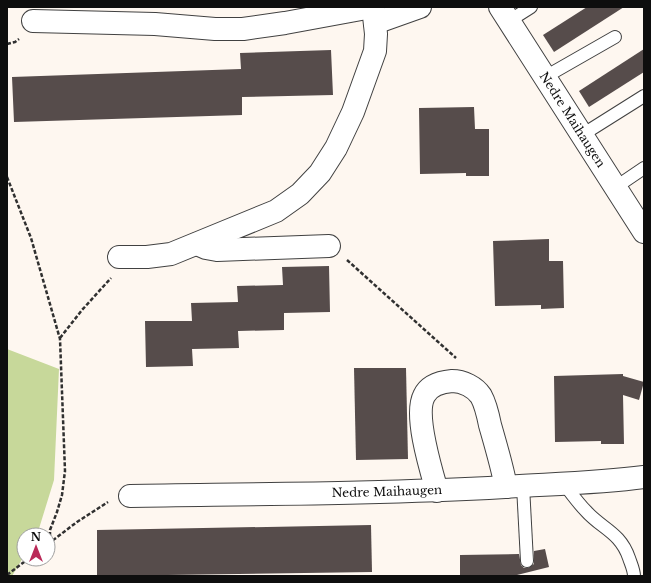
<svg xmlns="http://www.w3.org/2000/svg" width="651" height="583" font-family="'Libre Baskerville',serif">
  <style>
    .forest { fill: #c7d89a }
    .building { fill: #564c4b }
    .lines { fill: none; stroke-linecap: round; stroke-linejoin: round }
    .lane-casing { stroke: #414141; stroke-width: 14 }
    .street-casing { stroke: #414141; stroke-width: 24 }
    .path { stroke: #303030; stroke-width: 2.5; stroke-dasharray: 4 2; stroke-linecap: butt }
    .lane { stroke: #fff; stroke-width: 12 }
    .street { stroke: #fff; stroke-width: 22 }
    .labels { text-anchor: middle; stroke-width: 4; stroke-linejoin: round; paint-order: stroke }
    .street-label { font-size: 12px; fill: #0e0e0e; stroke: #fff }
  </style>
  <rect width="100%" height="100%" fill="#fef7f0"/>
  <!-- forest -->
  <path class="forest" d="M7 349 59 369 54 480 37 535H24V556L12 576H7Z"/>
  <!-- building -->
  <g class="building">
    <path d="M587 7H624L554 52 543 35Z"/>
    <path d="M644 49V72L589 107 579 91Z"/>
    <path d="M331 50 333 95 242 97V115L14 122 12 77 241 69 240 53Z"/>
    <path d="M474 107 475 129H489V176H466V173L420 174 419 108Z"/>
    <path d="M549 239V261H563L564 308 541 309V305L495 306 493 241Z"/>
    <path d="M329 266 330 312 284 313V330L238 331 239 348 192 349 193 366 146 367 145 321H192L191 303 238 302 237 286 283 285 282 267Z"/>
    <path d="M354 368H406L408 459 356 460Z"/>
    <path d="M623 374V376L644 382 639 400 623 395 624 444H601V441L555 442 554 376Z"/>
    <path d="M371 525 372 572 97 576V530Z"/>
    <path d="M545 549 549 567 513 576H460V555L519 554 521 565 524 568H528L534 564V551Z"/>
  </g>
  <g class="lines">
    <defs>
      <g id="lane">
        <path d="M509 21 531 7"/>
        <path d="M545 77 615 37"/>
        <path d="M582 135 644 96"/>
        <path d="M616 187 644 168"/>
        <path d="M564 484C571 493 578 503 586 511 602 529 620 532 629 558 631 564 634 570 634 576"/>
        <path d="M523 486 527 561"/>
      </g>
      <g id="street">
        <path id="s1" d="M500 7 644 232"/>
        <path d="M33 21 155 24 215 29H243L285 23 372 7"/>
        <path d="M375 23 420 7"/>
        <path d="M197 244 206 248 217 250 329 246"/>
        <path d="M119 257H147L171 254 276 211 300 194 320 173 336 148 353 112 375 51 376 34 373 7"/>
        <path d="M437 491C431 470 414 415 424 396 429 385 441 382 452 381 463 381 475 387 481 396 486 405 488 415 490 425 496 446 502 466 506 487"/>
        <path id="s2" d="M130 496C255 494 380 494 505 487 552 484 598 483 644 477"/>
      </g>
    </defs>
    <!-- lane casing -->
    <use href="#lane" class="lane-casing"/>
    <!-- street casing -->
    <use href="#street" class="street-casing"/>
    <!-- path -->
    <g class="path">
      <path d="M7 44 15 42 19 39"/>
      <path d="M7 177 31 238 60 339 65 471 62 495 57 512 50 530V542"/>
      <path d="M347 260 456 358"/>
      <path d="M60 338 82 310 111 278"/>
      <path d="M48 544 77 522 108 502"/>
      <path d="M7 575 28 559"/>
    </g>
    <!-- lane -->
    <use href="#lane" class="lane"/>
    <!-- street -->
    <use href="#street" class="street"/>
  </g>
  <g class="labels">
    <!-- street labels -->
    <g class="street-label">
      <text dy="4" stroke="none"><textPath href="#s1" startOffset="134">Nedre Maihaugen</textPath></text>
      <text dy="4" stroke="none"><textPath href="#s2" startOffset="257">Nedre Maihaugen</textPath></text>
    </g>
  </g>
  <!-- border -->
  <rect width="651" height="583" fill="none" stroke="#0e0e0e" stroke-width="16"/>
  <!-- north arrow -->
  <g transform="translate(36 547)"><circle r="19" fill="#ffffff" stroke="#9f9f9f"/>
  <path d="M0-3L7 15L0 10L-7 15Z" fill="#ba2a58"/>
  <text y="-6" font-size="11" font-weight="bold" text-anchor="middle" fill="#0e0e0e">N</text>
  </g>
</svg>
